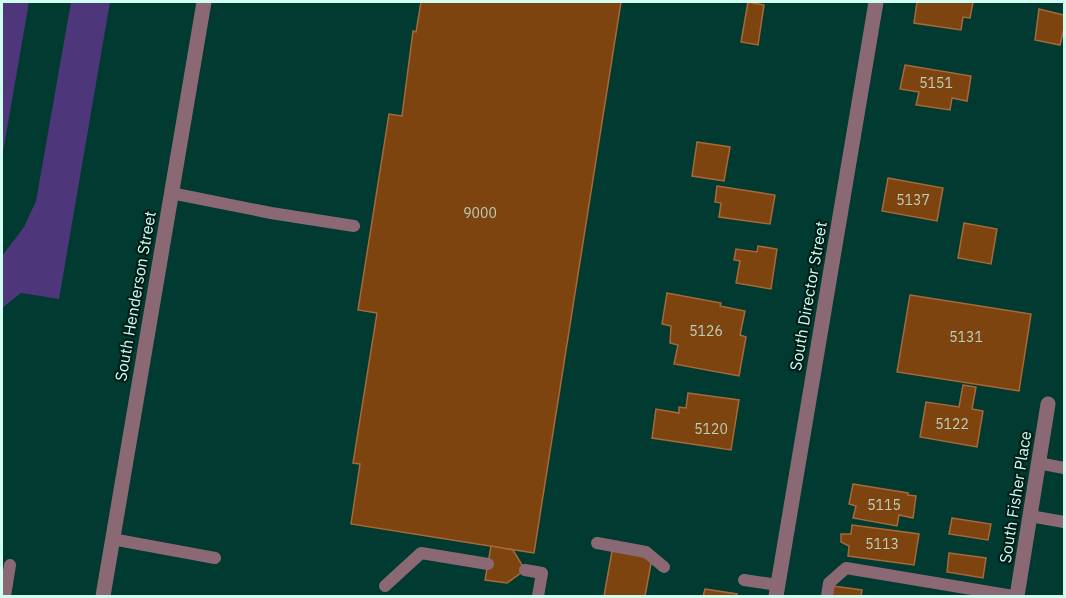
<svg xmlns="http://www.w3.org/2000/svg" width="1066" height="598" font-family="'IBM Plex Sans',sans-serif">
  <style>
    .green { fill: #4e367b }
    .building { fill: #7d4410; stroke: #a6693b; stroke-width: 1.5 }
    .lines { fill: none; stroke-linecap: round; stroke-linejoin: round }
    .service { stroke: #8a6974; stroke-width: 12 }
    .minor { stroke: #8a6974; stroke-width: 15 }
    .tertiary { stroke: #8a6974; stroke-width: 15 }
    .labels { text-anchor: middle; stroke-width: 4.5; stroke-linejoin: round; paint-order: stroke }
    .number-label { font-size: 14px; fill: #bbd0b9 }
    .street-label { font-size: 16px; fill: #d0fef1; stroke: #001e18 }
  </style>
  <rect width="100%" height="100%" fill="#003a30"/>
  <!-- green -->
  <g class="green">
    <path d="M2 2H29L2 158Z"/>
    <path d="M71 2H110L59 299 21 293 2 308V256L24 227 36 201Z"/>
  </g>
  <!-- building -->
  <g class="building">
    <path d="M421 2H621L534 553 351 524 360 464 353 463 377 313 358 310 389 114 402 116 413 31 416 32Z"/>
    <path d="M748 2 764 5 758 45 741 42Z"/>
    <path d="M917 2H973L970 18 963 17 961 30 914 23Z"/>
    <path d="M1039 9 1064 15V28L1060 45 1035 40Z"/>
    <path d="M905 65 971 76 967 101 952 98 950 110 916 105 919 92 900 89Z"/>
    <path d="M697 142 730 147 724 181 692 176Z"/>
    <path d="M888 178 943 188 937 221 882 211Z"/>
    <path d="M717 186 775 195 770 224 719 217 721 203 715 202Z"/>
    <path d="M964 223 997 229 991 264 958 258Z"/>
    <path d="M758 246 777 249 771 289 736 283 740 261 734 260 736 249 757 252Z"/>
    <path d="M667 293 721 303 720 306 745 311 740 335 746 337 739 376 674 364 678 345 670 343 671 326 662 324Z"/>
    <path d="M910 295 1031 314 1019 391 897 372Z"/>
    <path d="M963 385 976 387 972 409 983 411 977 447 920 437 926 402 959 407Z"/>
    <path d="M688 393 739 400 731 450 652 438 656 409 679 413V407L686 408Z"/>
    <path d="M853 484 908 493V495L916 496 913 518 899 515 897 526 853 518 856 506 849 504Z"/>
    <path d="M952 518 991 524 988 540 949 534Z"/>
    <path d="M852 525 919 534 914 565 848 556 849 546 841 542V534H851Z"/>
    <path d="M491 546 513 550 525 570 507 583 485 580Z"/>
    <path d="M612 551 652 558 645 596H604Z"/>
    <path d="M949 553 986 558 983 578 947 572Z"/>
    <path d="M833 586 862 590 861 596H832Z"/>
    <path d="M705 589 737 594V596H703Z"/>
  </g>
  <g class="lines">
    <!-- service -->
    <g class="service">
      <path d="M171 193 271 213 354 226"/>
      <path d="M1038 463 1064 468"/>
      <path d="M1030 516 1064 522"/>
      <path d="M112 539 215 558"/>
      <path d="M597 543 646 552 664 567"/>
      <path d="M525 570 542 573 538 596"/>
      <path d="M744 580 778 585"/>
      <path d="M385 586 421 553 488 564"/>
      <path d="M5 596 10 565"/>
      <path d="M827 596 829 583 846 568 1013 596"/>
    </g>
    <!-- minor -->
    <g class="minor">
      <path d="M776 596 876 2"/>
      <path d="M1017 596 1048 404"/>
    </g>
    <!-- tertiary -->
    <path class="tertiary" d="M103 596 204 2"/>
  </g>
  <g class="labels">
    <!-- number labels -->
    <g class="number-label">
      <text x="936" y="88">5151</text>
      <text x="913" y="205">5137</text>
      <text x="480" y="218">9000</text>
      <text x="706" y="336">5126</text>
      <text x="966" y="342">5131</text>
      <text x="952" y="429">5122</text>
      <text x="711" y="434">5120</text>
      <text x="884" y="510">5115</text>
      <text x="882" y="549">5113</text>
    </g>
    <!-- street labels -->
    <g class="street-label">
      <text transform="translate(135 296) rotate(-80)" y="6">South Henderson Street</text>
      <text transform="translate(808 296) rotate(-80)" y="6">South Director Street</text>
      <text transform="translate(1015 497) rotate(-81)" y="6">South Fisher Place</text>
    </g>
  </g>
  <!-- border -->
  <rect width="1066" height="598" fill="none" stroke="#d0fef1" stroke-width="6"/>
</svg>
